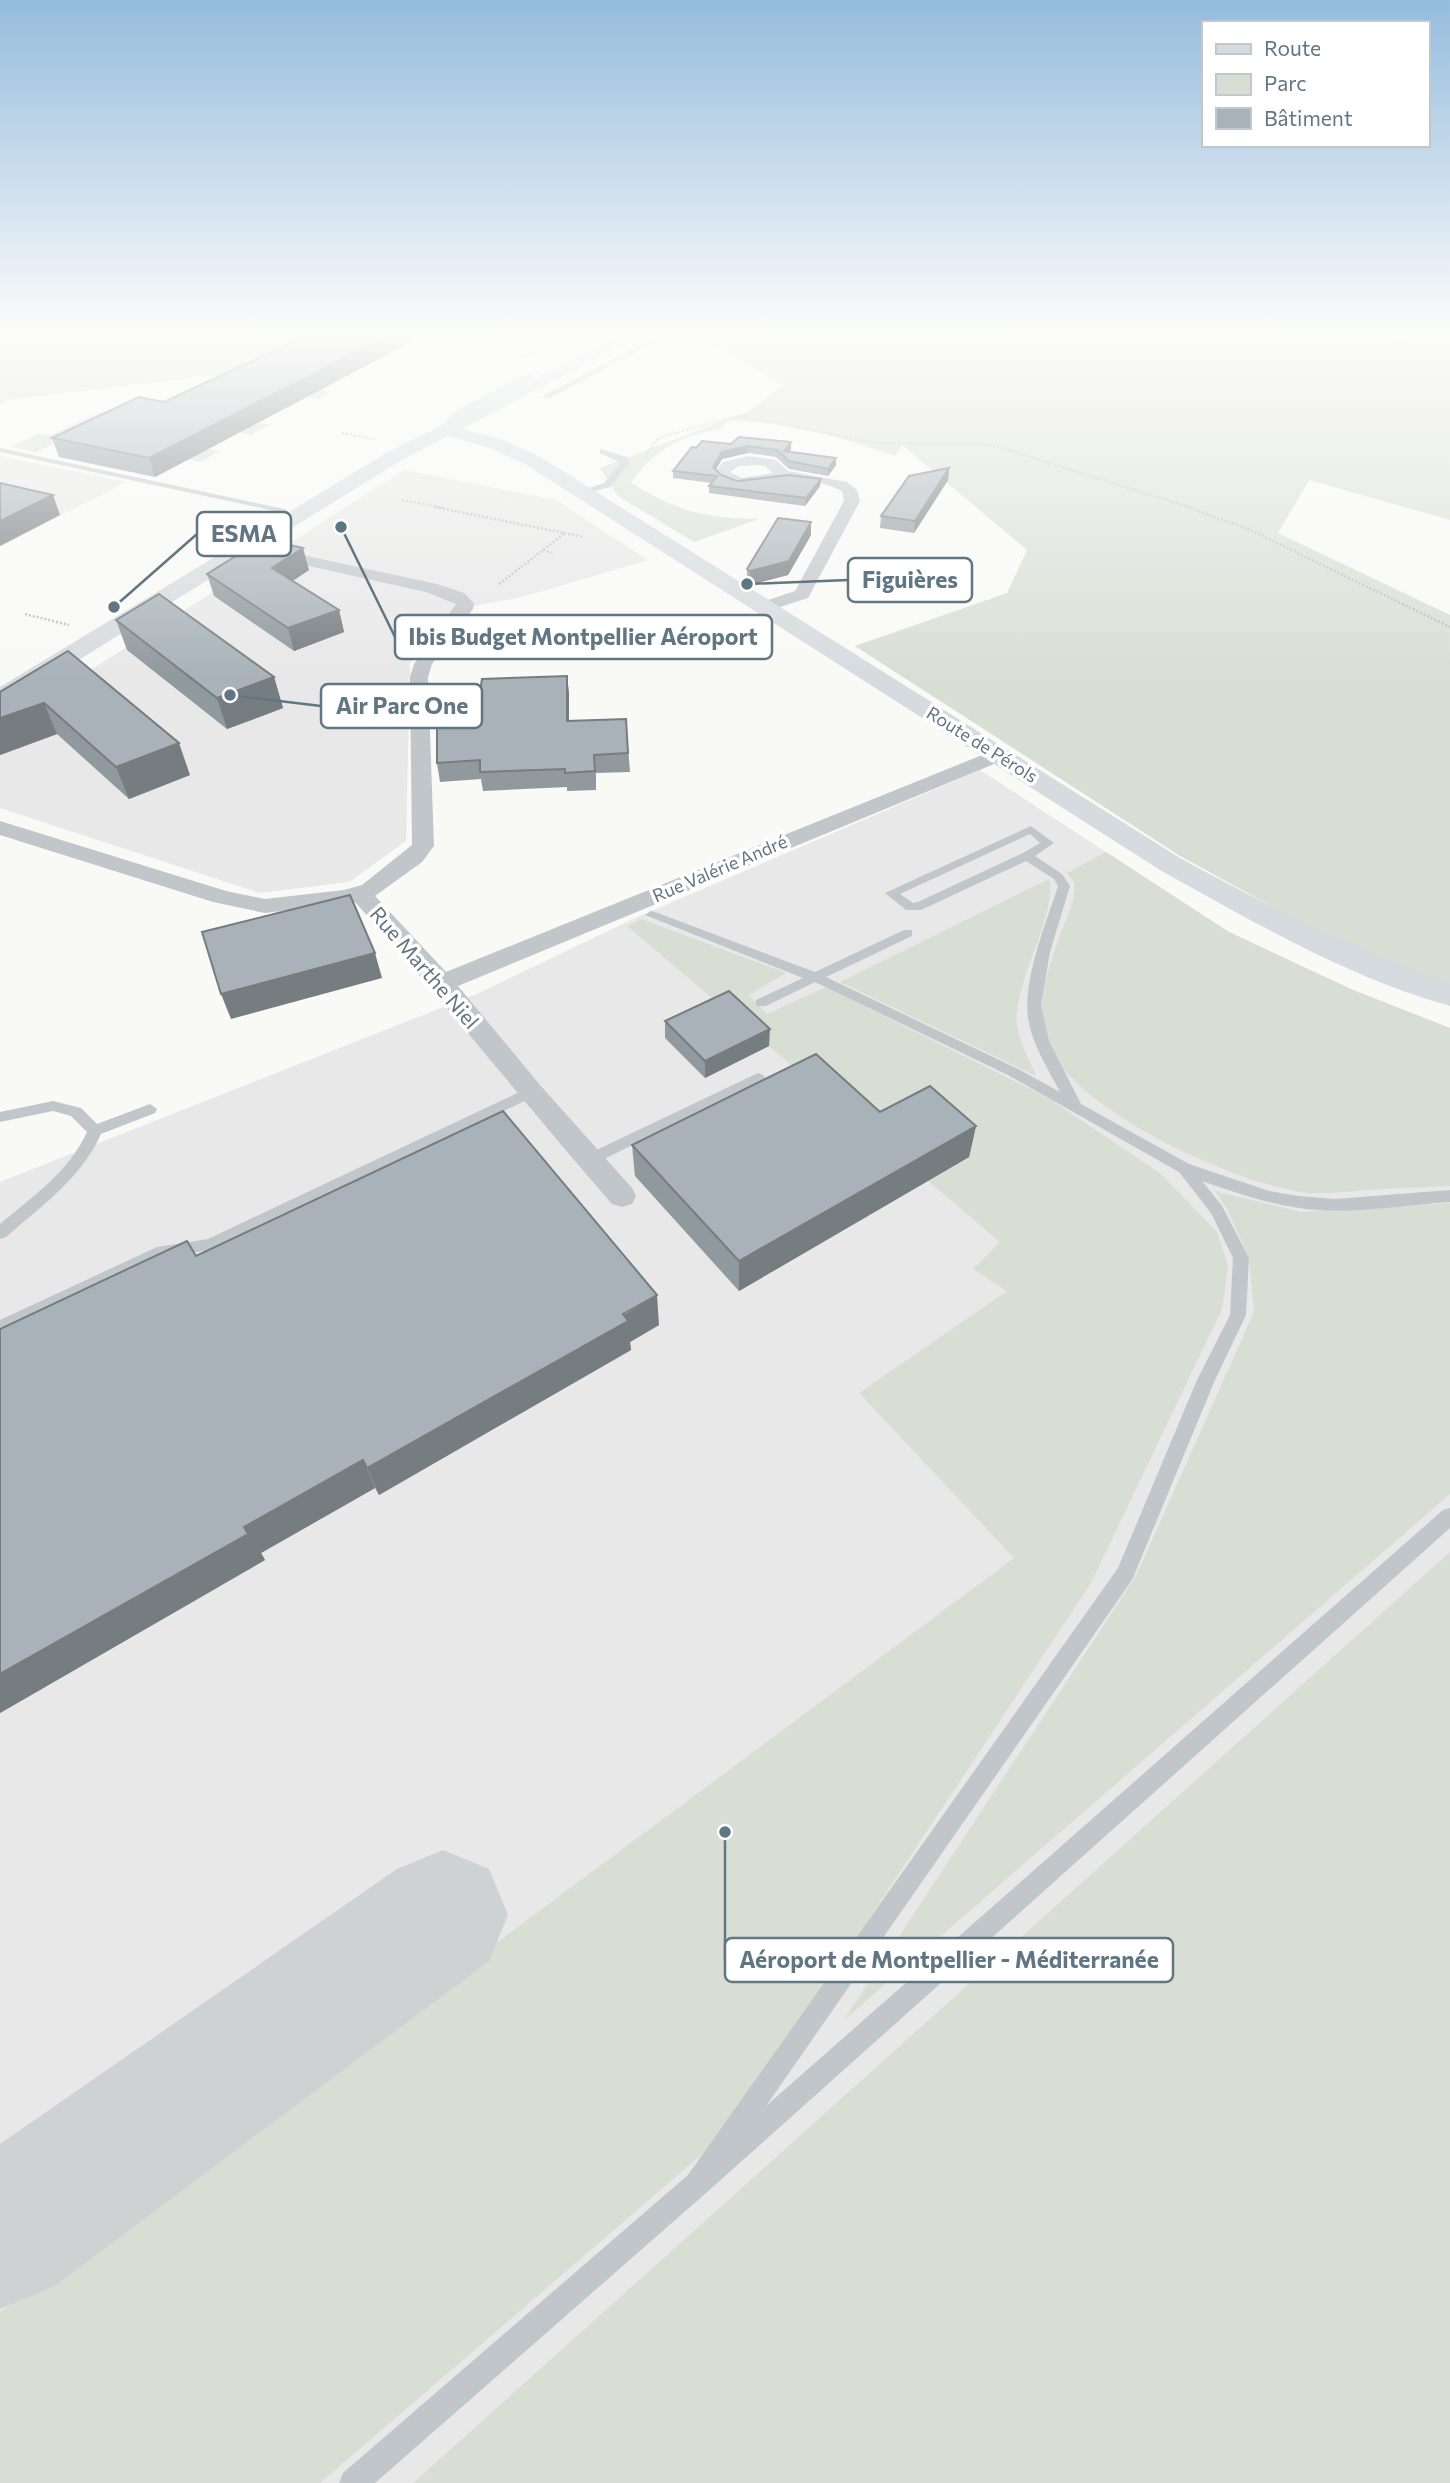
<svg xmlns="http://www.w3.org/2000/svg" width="1450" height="2483" font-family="Commissioner,sans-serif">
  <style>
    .built { fill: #e7e8e7 }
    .green { fill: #d9ded5 }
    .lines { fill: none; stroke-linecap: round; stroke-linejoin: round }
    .taxiway { fill: #ced2d3; fill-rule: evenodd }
    .path-far1 { stroke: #bbbfc2; stroke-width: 2; stroke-dasharray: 2 2; stroke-linecap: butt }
    .path { stroke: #bbbfc2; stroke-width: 2.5; stroke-dasharray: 2 2; stroke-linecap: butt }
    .lane { fill: #c1c6ca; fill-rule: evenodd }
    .street { fill: #c1c6ca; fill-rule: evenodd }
    .secondary { fill: #d6dbdf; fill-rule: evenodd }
    .wall { fill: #90999e }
    .shaded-wall { fill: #767d81 }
    .building { fill: #a8b2b8; stroke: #767d81; stroke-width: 2 }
    .labels { text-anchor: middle; stroke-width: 7; stroke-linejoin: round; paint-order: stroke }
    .far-street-label { font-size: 18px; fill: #617683; stroke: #fff }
    .street-label { font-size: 21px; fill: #617683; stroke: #fff }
    .leader { fill: none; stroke: #617683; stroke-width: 2.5 }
    .callout-dot { fill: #617683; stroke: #fff; stroke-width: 2.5 }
    .callout { fill: #fff; stroke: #617683; stroke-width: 2.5 }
    .callout-label { font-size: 23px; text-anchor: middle; font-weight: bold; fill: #617683 }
  </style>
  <rect width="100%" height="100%" fill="#f9f9f6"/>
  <!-- built -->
  <g class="built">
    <path d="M0 456 126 482 0 547Z"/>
    <path d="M404 470 556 500 648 560 522 597 453 610 410 663 406 841 349 882 260 893 0 808V728Z"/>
    <path d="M980 770 1229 932 1353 990 1450 1028V2483H0V1182L479 993 633 919Z"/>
  </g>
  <!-- green -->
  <g class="green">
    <path d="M0 330H360L259 378 332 392 318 399 238 385 190 410 270 425 251 435 143 414 111 430 220 451 200 462 70 436 36 452 10 447 38 434 49 436 100 412 124 415 155 405 188 389 207 392 228 380 207 376 8 400 0 404Z"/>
    <path d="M843 330H1450V520L1309 480 1278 533 1450 615V986L1328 937 1180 856 855 646 1007 593 1027 550 902 445 895 456C841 437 786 420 728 421L721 429C683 434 652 451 631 483 679 512 704 518 759 519L694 542 618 496 600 468 749 411 784 385 699 337Z"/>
    <path d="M1106 852 1229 932 1353 990 1450 1028V1186C1418 1187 1387 1189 1355 1191 1341 1192 1326 1194 1312 1193 1243 1189 1055 1104 1043 1030 1037 994 1051 961 1063 927 1069 913 1076 898 1074 882L1067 873Z"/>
    <path d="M1049 879C1058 915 1012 984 1017 1025 1019 1042 1030 1060 1036 1076L840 982Z"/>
    <path d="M641 919 786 973 749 995 767 1014 826 987 1048 1098 1161 1174 1217 1232 1228 1266 1222 1309 1091 1583 728 2132 320 2483H0V2312L1014 1558 859 1393 1007 1291 973 1269 1000 1242 627 926Z"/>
    <path d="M1215 1191 1301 1212 1450 1203V1494L844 2020 1136 1576 1254 1312 1249 1258 1227 1209Z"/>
    <path d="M1450 1552V2483H413Z"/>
  </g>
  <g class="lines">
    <!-- taxiway -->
    <path class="taxiway" d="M443 1850 489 1869 508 1915 489 1961 53 2287 0 2309V2144L397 1869Z"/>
    <!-- path-far1 -->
    <g class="path-far1">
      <path d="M1440 330 1450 334"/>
      <path d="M1305 352 1450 338"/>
      <path d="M524 357 570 330"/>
      <path d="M342 433 375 439"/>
      <path d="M645 457 658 438 738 416 876 443 989 444 1192 508"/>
      <path d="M402 500 444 508"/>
    </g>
    <!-- path -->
    <g class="path">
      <path d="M435 507 584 537"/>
      <path d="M1187 507 1248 529 1450 627"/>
      <path d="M543 550 553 553"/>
      <path d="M499 584 565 533"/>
      <path d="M25 614 69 625"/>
    </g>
    <!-- lane -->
    <g class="lane">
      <path d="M645 330H694L661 333 657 341 548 399 541 397 652 339 654 333Z"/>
      <path d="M0 448 284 509 288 511 284 513 0 452Z"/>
      <path d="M600 449 627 457 629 463 610 487 580 495V491L604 483 621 463 600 453Z"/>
      <path d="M440 637H476L481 640 476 643 437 642 435 640Z"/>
      <path d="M1031 826 1054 843 1035 856 1062 874 1070 886 1050 952 1041 1005 1049 1041 1081 1104 1189 1164 1269 1191 1298 1196 1335 1199 1450 1190V1202C1406 1205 1361 1213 1316 1210 1277 1207 1239 1194 1202 1181L1222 1206 1249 1258 1246 1315 1215 1380 1132 1580 766 2106 1443 1510 1450 1508V1528L706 2193 375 2483H339L343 2473 688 2175 1118 1568 1197 1380 1230 1315 1233 1258 1211 1213 1179 1172 1008 1075 815 982 766 1006H756V1000L803 978 645 915 651 911 655 912 815 972 904 930H912V936L826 977 1018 1069 1060 1092C1048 1069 1032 1044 1028 1018 1023 978 1046 924 1058 886L1054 879 1026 861 921 910H906L885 893ZM1030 834 1040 843 1023 853 918 902 913 903 900 894Z"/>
      <path d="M758 1073 763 1075 765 1078 763 1081 596 1163H586L584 1159 586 1155Z"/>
      <path d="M530 1087 535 1088 537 1092 535 1096 216 1249 165 1257 0 1335V1320L157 1247 208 1239Z"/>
      <path d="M53 1101 81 1108 97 1124 150 1104 157 1109 155 1113 101 1134C81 1179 41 1206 6 1237L0 1239V1224C32 1197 69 1172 87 1132L71 1116 53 1111 0 1122V1112Z"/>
    </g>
    <!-- street -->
    <g class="street">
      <path d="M749 456 776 460 788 471 847 482 857 490 860 501 808 598 765 612 756 607 759 603 795 591 844 501 842 491C827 483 799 478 782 480 757 484 733 496 715 472L723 462ZM756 465 765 466 773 473 742 478 730 472 739 466Z"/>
      <path d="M229 539 437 584 464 593 474 603 473 609 432 664 428 677 434 846 422 862 375 896 446 972 992 751H1006L1009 755 1006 759 458 986 540 1085 632 1188 636 1196 632 1204 622 1207 612 1204C525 1104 443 1000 355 902L265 913 213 902 0 835V821L226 891 265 899 344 890 362 885 412 845 410 677 414 664 456 604 426 592 223 547 221 544 223 541Z"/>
    </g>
    <!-- secondary -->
    <path class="secondary" d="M630 330H651L462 429 503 440 539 456 1180 858C1268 906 1356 949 1450 983V1006C1348 978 1252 921 1160 870L525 464 490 448 448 436 402 460 9 703 0 705V687L388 452 442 425 455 411 522 375 528 374 536 378Z"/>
  </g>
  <!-- wall -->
  <g class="wall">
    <path d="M350 330H409L411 342 155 477 59 457 52 438 164 402Z"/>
    <path d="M791 442V449L789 452 836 458V465L828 476 789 469 776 457 748 453 722 459 716 470 721 475 737 481 820 486 805 506 709 493V486L712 483 673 478V471L696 448 731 444Z"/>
    <path d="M949 468 948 480 914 533 880 528 881 516Z"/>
    <path d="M811 522V535L788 575 750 585 747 583V569Z"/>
    <path d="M309 570 293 581 339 610 344 632 294 651 214 596 207 574Z"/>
    <path d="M116 620 274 677 283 708 227 729 127 650Z"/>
    <path d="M68 651 190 775 129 799 57 734 0 755Z"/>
    <path d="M567 676 569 694V721L626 719 630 772 596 773V790L567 791V787L483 791 481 779 440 782 437 763 478 703Z"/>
    <path d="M665 1021 769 1046 705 1078 665 1038Z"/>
    <path d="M880 1112 976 1126 969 1157 739 1291 635 1176 632 1145Z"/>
    <path d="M196 1256 659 1325 630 1342 631 1350 379 1495 375 1488 261 1553 265 1560 0 1713V1329Z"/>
  </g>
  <!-- shaded-wall -->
  <g class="shaded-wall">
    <path d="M399 330H409L411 342 155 477 149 458Z"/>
    <path d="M791 442V449L784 458V451Z"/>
    <path d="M748 446V453L722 459 713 474V467L722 452Z"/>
    <path d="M836 458V465L828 476V469Z"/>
    <path d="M949 468 948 480 914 533 915 521Z"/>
    <path d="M821 479 820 486 805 506 806 498Z"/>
    <path d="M53 495 60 515 0 546V521Z"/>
    <path d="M811 522V535L788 575 750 585V571Z"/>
    <path d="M303 548 309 570 278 590 272 568Z"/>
    <path d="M339 610 344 632 294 651 288 628Z"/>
    <path d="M567 676 569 694V739L567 721Z"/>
    <path d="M274 677 283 708 227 729 217 698Z"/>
    <path d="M44 703 57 734 0 755V718Z"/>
    <path d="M179 743 190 775 129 799 116 767Z"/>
    <path d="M375 953 382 978 231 1019 221 994Z"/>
    <path d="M770 1029 769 1046 705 1078V1061Z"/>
    <path d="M976 1126 969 1157 739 1291V1261Z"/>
    <path d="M657 1295 659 1325 630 1342 631 1350 379 1495 367 1468Z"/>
    <path d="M363 1460 375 1488 261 1553 265 1560 0 1713V1674L244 1527Z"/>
  </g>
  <!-- building -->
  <g class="building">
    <path d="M350 330H399L149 458 52 438 139 397 164 402 308 335Z"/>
    <path d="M739 437 791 442 784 451 836 458 828 469 789 461 777 450 748 446 722 452 713 467 721 475 737 481 789 475 821 479 806 498 709 486 717 476 673 471 692 447 696 448 702 441 731 444Z"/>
    <path d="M949 468 915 521 881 516 909 476Z"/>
    <path d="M0 483 53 495 0 521Z"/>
    <path d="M778 518 811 522 789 561 750 571 747 569Z"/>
    <path d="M263 539 303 548 272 568 339 610 288 628 207 574Z"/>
    <path d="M159 594 274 677 217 698 116 620Z"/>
    <path d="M68 651 179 743 116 767 44 703 0 718V692Z"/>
    <path d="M567 676V721L626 719 628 753 594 755 595 771 565 773V769L480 772V760L437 763V707L478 703 482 679Z"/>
    <path d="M350 895 375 953 221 994 202 932Z"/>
    <path d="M729 991 770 1029 705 1061 665 1021Z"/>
    <path d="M816 1054 880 1112 930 1086 976 1126 739 1261 632 1145Z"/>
    <path d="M503 1111 657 1295 623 1314 628 1321 367 1468 363 1460 244 1527 248 1534 0 1674V1329L187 1241 196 1256Z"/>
  </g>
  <!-- sky -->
  <linearGradient id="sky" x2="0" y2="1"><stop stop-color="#95bcdc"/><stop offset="0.49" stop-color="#fcfcfb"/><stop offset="1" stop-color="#fcfcfb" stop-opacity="0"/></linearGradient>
  <rect width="1450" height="678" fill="url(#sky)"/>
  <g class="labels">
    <!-- far-street labels -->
    <g class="far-street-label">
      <text transform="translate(982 745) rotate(32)" y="6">Route de Pérols</text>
      <text transform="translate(720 869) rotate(-23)" y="6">Rue Valérie André</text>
    </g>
    <!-- street labels -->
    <g class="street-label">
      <text transform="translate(424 968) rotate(49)" y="7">Rue Marthe Niel</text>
    </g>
  </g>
  <!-- callouts -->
  <path class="leader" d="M114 607L197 534M747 584L848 580M341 527L395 637M230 695L321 706M725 1832L725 1960"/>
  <g class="callout-dot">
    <circle cx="114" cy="607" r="7"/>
    <circle cx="747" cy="584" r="7"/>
    <circle cx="341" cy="527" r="7"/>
    <circle cx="230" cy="695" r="7"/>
    <circle cx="725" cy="1832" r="7"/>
  </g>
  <g class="callout">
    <rect x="197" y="512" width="94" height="44" rx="7"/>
    <rect x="848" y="558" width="124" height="44" rx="7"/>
    <rect x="395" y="615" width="377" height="44" rx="7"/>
    <rect x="321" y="684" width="161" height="44" rx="7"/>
    <rect x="725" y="1938" width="448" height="44" rx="7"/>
  </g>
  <g class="callout-label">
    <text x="244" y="542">ESMA</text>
    <text x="910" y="588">Figuières</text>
    <text x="583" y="645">Ibis Budget Montpellier Aéroport</text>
    <text x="402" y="714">Air Parc One</text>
    <text x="949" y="1968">Aéroport de Montpellier - Méditerranée</text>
  </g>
  <!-- legend -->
  <rect x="1202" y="21" width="228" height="126" fill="#ffffff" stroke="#c0c8cd" stroke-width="2"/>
  <rect x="1216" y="44" width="35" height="10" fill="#d6dbdf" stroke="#c0c8cd" stroke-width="2"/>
  <text x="1264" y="56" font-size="21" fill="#617683">Route</text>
  <rect x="1216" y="74" width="35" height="21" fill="#d9ded5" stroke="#c0c8cd" stroke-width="2"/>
  <text x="1264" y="91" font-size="21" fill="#617683">Parc</text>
  <rect x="1216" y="108" width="35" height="21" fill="#a8b2b8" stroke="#c0c8cd" stroke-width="2"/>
  <text x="1264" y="126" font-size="21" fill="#617683">Bâtiment</text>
</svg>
